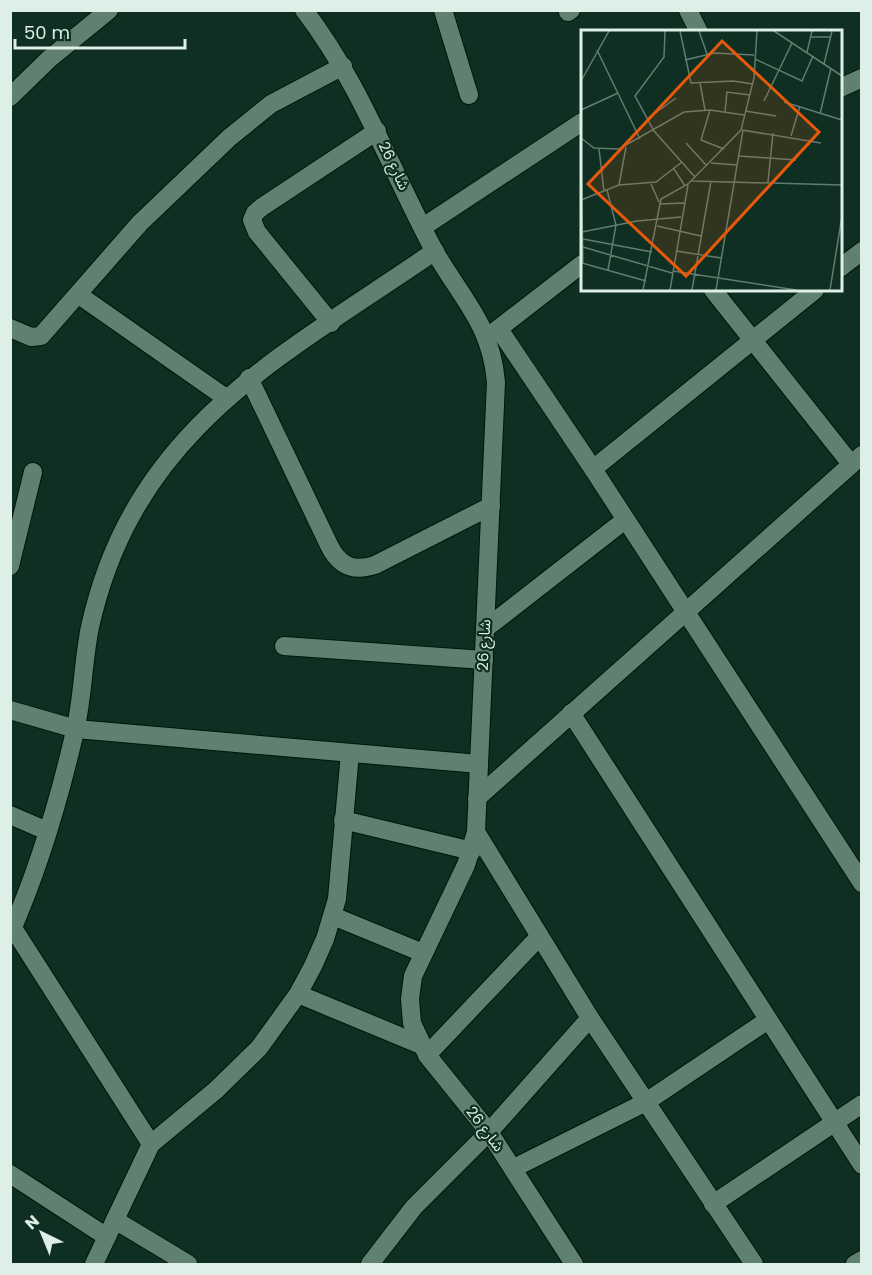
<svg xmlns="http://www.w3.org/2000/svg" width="872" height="1275" font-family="Poppins,'Noto Sans Arabic',sans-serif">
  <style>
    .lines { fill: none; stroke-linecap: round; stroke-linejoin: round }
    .minor-casing { stroke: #01160d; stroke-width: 20 }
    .minor { stroke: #608171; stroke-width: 18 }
    .labels { text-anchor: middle; stroke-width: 4.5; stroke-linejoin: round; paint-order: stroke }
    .street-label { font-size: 15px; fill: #ddefe6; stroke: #0f2f22 }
    .inset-road { fill: none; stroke: #617c70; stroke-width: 1.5 }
    .view { fill: #e8590c; fill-opacity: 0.15; stroke: #e8590c; stroke-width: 3 }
    .inset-edge { fill: none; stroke: #ddefe6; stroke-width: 3 }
  </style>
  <rect width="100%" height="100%" fill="#0f2f22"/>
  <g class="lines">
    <defs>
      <g id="minor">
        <path d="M304 10C361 84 391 171 435 252 462 299 491 324 496 382L476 832 466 865 413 976 410 999 412 1023 427 1055 489 1132 574 1264"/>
        <path d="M443 10 469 95"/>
        <path d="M688 10 699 32"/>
        <path d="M568 12 571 10"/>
        <path d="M840 88 862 78"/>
        <path d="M10 97 49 59 109 10"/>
        <path d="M423 227 582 122"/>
        <path d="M840 268 862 251"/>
        <path d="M713 290 851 464"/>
        <path d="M79 295 226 398"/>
        <path d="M331 323 257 232 252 220 255 213 262 207 377 131"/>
        <path d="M10 328 31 337 41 336 140 223 229 138 271 104 343 66"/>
        <path d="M499 329 593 469 862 883"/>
        <path d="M489 336 582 264"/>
        <path d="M249 378 329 545C339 566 353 572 375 565L491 506"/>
        <path d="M593 469 815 290"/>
        <path d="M10 566 33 472"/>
        <path d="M485 629 625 520"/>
        <path d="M284 646 484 660"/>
        <path d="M10 710 76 729 479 764"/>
        <path d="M571 713 862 1165"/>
        <path d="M477 798 862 455"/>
        <path d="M10 815 47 831"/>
        <path d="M343 820 472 851"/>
        <path d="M476 832 590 1018 754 1264"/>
        <path d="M333 916 423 953"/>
        <path d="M13 928 151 1144"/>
        <path d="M10 934C37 873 60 796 75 731 83 697 83 661 90 627 134 428 281 357 435 251"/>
        <path d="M298 994 421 1045"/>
        <path d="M427 1055 539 937"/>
        <path d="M514 1168 646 1102 768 1020"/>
        <path d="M10 1174 107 1237"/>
        <path d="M713 1204 862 1104"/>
        <path d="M115 1220 188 1264"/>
        <path d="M94 1264 151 1144 216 1090 259 1048 298 994 313 966 325 939 337 899 350 753"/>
        <path d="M370 1264 414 1207 489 1132 590 1018"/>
        <path d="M855 1264 862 1260"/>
      </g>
    </defs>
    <!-- minor casing -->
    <use href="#minor" class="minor-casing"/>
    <!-- minor -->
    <use href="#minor" class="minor"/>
  </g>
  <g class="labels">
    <!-- street labels -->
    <g class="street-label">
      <text transform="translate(394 166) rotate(64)" y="5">شارع 26</text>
      <text transform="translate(484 645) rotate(-87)" y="5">شارع 26</text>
      <text transform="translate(485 1129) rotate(53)" y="5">شارع 26</text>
    </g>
  </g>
  <!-- overview -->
  <g transform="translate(581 30)">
    <rect width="261" height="261" fill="#0f2f22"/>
    <path class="inset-road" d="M84 1 83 27 54 66 73 101 114 147M99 1 110 53 152 51 172 54M118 1 126 24M193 1 261 46M230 7H250M16 20 59 109M226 22 231 1M174 29 221 51 232 26M104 30 133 23 173 25M243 34 251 1M0 51 28 1M119 53 124 80M183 71 211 13M203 72 261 90M0 80 37 63M129 80 120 110 143 119M164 81 195 86M144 82 146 62 169 65M239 84 250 38M66 89 95 68M161 100 240 113M210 106 219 76M0 108 13 118 38 119 103 82 129 80 163 85M105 113 126 136M18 119 23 161M158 126 215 130M0 129 2 233M130 133 156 135M93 139 104 156M111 151 261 155M187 152 192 103M70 154 78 172M38 155 45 117M26 160 35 195 27 240M0 170 38 155 75 152 101 132M78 174 103 173M76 196 120 206M1 202 56 191 100 187M2 209 71 222M2 217 91 243M95 221 140 228M1 233 65 251M92 241 215 260M62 260 80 169 107 154 160 100 173 48 176 1M89 260 107 155M111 260 130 151M135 260 162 100M249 260 261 186"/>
    <path class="view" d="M141 11 238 102 105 246 7 154Z"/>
    <rect width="261" height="261" class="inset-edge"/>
  </g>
  <!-- border -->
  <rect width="872" height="1275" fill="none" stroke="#ddefe6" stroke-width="24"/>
  <!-- north arrow -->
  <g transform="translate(42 1233) rotate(317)" stroke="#0f2f22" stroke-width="4.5" paint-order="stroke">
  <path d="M0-4.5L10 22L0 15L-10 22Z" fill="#ddefe6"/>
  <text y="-9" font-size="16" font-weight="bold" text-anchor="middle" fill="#ddefe6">N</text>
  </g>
  <!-- scale -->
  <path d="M15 39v9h170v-9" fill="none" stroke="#ddefe6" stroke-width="3"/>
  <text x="24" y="39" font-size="18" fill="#ddefe6" stroke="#0f2f22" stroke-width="4.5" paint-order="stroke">50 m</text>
</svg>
